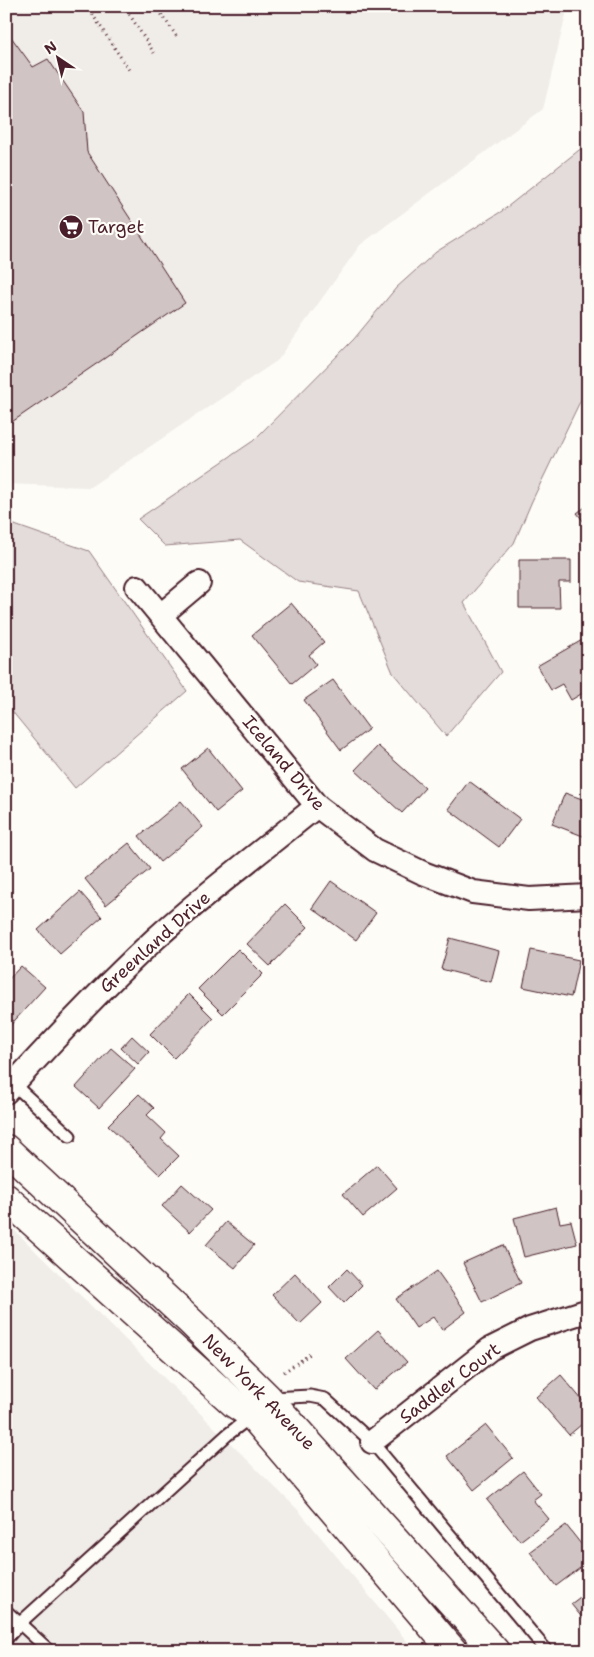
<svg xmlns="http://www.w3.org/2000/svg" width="594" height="1657" font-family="'Shantell Sans',sans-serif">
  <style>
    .built { fill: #f0ece8 }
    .green { fill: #e3dcda; stroke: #967e82 }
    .building { fill: #d0c5c4; stroke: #4a1f2b }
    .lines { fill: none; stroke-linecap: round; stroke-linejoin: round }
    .lane-casing { stroke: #4a1f2b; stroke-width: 15 }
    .street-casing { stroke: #4a1f2b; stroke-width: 26 }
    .secondary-casing { stroke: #4a1f2b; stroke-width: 31 }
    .path { stroke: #4a1f2b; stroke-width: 3; stroke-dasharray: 1 4; stroke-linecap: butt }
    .lane { stroke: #fdfcf7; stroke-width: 11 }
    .street { stroke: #fdfcf7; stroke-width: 22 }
    .secondary { stroke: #fdfcf7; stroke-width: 28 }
    .labels { text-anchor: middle; stroke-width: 4.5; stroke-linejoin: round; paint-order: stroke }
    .poi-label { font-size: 18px; fill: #4a1f2b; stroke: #fdfcf7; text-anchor: start }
    .street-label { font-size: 18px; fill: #4a1f2b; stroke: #fdfcf7 }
  </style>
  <rect width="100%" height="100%" fill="#fdfcf7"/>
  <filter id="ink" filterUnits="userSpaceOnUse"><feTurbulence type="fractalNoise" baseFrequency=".02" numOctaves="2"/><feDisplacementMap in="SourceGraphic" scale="10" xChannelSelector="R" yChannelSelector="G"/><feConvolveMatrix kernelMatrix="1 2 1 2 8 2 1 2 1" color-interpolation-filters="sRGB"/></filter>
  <g filter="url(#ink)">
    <!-- built -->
    <g class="built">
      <path d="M6 6H568L543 109 360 245 278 360 90 487 6 484Z"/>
      <path d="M6 1222 299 1511 415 1651H6Z"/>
    </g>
    <!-- green -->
    <g class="green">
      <path d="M588 143V385L532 501 514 543 464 603 501 672 446 736 393 673 359 591 298 582 240 540 165 546 138 519 253 441 354 339 396 288 436 252 502 211Z"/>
      <path d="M6 522 89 551 187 691 75 788 6 704Z"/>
    </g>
    <!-- building -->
    <g class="building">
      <path d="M6 30 33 67 48 59 84 112 87 152 185 303 6 426Z"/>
      <path d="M588 505V527L577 513Z"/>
      <path d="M519 560H571V582H559L560 608H519Z"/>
      <path d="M291 603 324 642 309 655 316 664 292 684 252 635Z"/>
      <path d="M584 639 588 645V690L571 700 562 684 551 690 537 666Z"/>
      <path d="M333 680 369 729 341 750 304 700Z"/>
      <path d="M378 746 425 788 402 813 355 770Z"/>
      <path d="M208 748 242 791 216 812 182 769Z"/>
      <path d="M469 781 520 819 499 847 448 809Z"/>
      <path d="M565 793 588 801V838L552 824Z"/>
      <path d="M181 801 203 827 160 862 139 836Z"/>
      <path d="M129 843 150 869 106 905 85 879Z"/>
      <path d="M331 881 376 913 356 940 312 908Z"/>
      <path d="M80 892 102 917 60 954 38 930Z"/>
      <path d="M285 904 308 927 270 966 247 944Z"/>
      <path d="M450 938 499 951 491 982 441 969Z"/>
      <path d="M238 949 263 974 223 1014 198 989Z"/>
      <path d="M531 950 579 960 571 997 523 987Z"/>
      <path d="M21 966 45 987 6 1030V982Z"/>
      <path d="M189 994 213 1018 174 1058 150 1034Z"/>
      <path d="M132 1036 149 1052 138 1064 121 1048Z"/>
      <path d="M111 1048 135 1069 99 1108 76 1087Z"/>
      <path d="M139 1094 154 1108 147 1115 166 1133 161 1139 179 1156 160 1175 108 1125Z"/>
      <path d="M377 1165 397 1188 363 1217 343 1194Z"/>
      <path d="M182 1184 211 1210 190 1232 162 1206Z"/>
      <path d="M556 1207 560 1223 571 1221 577 1244 524 1257 514 1218Z"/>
      <path d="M226 1222 254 1245 235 1268 206 1245Z"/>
      <path d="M503 1245 521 1283 482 1302 463 1263Z"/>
      <path d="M347 1269 362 1285 344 1303 329 1287Z"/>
      <path d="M437 1271 466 1312 442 1330 433 1317 416 1328 396 1299Z"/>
      <path d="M295 1273 322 1303 300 1324 272 1295Z"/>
      <path d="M378 1330 407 1362 374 1390 346 1359Z"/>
      <path d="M561 1375 588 1407V1419L569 1435 536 1397Z"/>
      <path d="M486 1425 513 1458 474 1490 447 1456Z"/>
      <path d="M523 1471 541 1494 533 1500 549 1519 520 1541 487 1500Z"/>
      <path d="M566 1525 588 1553V1562L556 1586 530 1552Z"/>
      <path d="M588 1591V1625L571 1604Z"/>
    </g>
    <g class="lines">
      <defs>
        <g id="lane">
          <path d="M10 1081 70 1136"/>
          <path d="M271 1398 310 1396 325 1399 372 1442 547 1651"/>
          <path d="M6 1611 50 1651"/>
          <path d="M6 1639 20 1623 227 1435 253 1415"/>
        </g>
        <g id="street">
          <path d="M137 587 317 806 375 850 423 873 473 892 529 899 588 896"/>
          <path d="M161 615 199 583"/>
          <path d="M6 1092C54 1039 103 987 155 939 207 892 263 850 317 806"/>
          <path d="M372 1442 490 1349 530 1329 583 1312 588 1315"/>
        </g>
        <g id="secondary">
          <path d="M6 1149 191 1322 268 1398 495 1651"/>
          <path d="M6 1198 235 1404 252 1415 453 1651"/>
        </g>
      </defs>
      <!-- lane casing -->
      <use href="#lane" class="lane-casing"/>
      <!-- street casing -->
      <use href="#street" class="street-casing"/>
      <!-- secondary casing -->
      <use href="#secondary" class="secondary-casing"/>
      <!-- path -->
      <g class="path">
        <path d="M87 6 129 70"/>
        <path d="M124 6 154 53"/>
        <path d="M156 6 177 37"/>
        <path d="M284 1372 310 1354"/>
      </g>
      <!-- lane -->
      <use href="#lane" class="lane"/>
      <!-- street -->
      <use href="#street" class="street"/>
      <!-- secondary -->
      <use href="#secondary" class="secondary"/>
    </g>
  </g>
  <!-- icons -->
  <defs>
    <symbol id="supermarket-disc" viewBox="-11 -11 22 22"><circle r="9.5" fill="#4a1f2b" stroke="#fdfcf7"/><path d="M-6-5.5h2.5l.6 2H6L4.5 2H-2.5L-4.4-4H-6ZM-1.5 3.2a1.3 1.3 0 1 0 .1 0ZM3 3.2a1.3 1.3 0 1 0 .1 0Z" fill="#fff"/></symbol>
  </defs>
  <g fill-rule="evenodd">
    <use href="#supermarket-disc" x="57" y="213" width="28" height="28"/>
  </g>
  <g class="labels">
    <!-- poi labels -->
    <g class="poi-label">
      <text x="88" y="233">Target</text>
    </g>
    <!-- street labels -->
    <g class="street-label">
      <text transform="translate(284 763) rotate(50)" y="6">Iceland Drive</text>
      <text transform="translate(155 942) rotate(-42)" y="6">Greenland Drive</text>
      <text transform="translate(450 1383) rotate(-37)" y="6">Saddler Court</text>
      <text transform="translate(259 1392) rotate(46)" y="6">New York Avenue</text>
    </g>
  </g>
  <!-- margin -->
  <rect width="594" height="1657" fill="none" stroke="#fdfcf7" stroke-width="25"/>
  <rect x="12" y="12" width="569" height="1632" fill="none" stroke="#4a1f2b" stroke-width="2" filter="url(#ink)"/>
  <!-- north arrow -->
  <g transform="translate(58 58) rotate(325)" stroke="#fdfcf7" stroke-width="4" paint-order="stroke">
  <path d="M0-4L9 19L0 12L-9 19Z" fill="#4a1f2b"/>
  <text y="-8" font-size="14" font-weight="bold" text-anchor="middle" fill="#4a1f2b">N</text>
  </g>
</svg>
